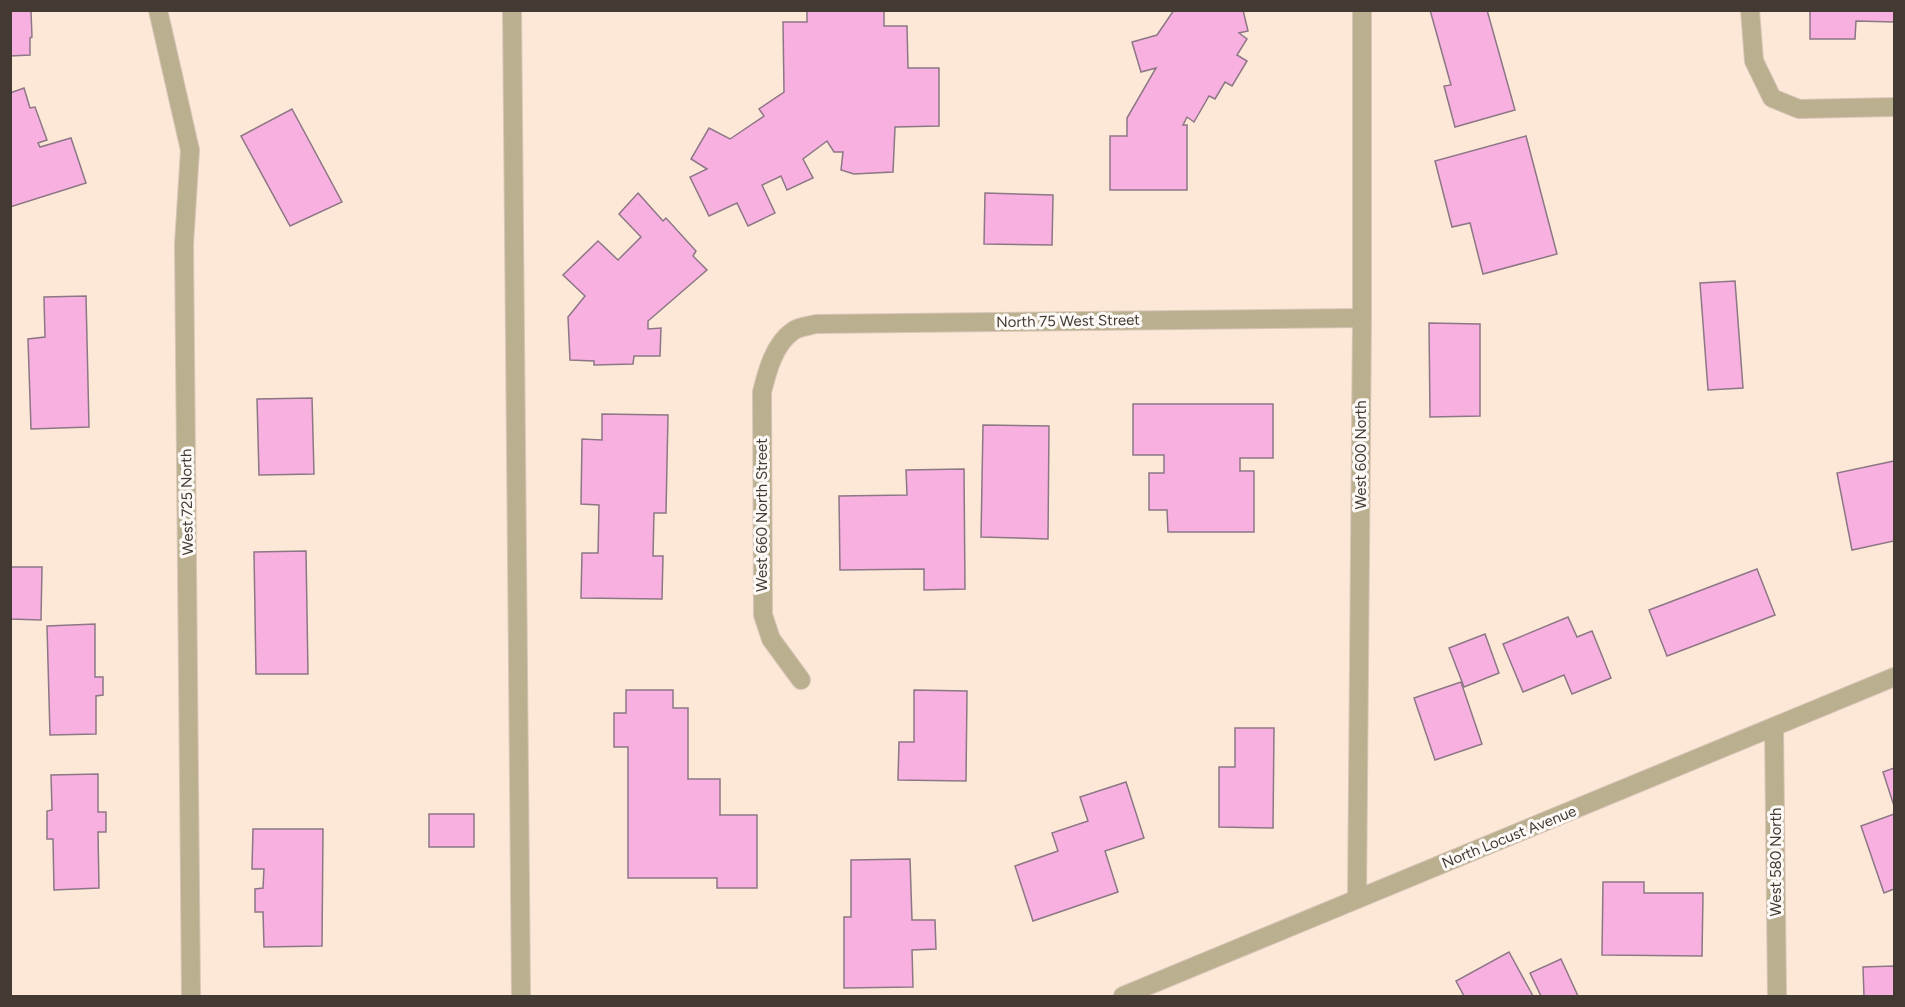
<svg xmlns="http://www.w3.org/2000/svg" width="1905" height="1007" font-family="Figtree,sans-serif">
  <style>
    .building { fill: #f8b0e0; stroke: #8c7785; stroke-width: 1.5 }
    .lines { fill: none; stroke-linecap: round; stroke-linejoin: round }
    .minor-casing { stroke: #d8c5b7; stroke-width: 20 }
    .minor { stroke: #baaf8e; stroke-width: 18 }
    .labels { text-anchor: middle; stroke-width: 6; stroke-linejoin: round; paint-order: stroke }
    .street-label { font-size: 15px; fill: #423a33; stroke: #fdf9f6 }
  </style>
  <rect width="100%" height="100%" fill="#fde8d8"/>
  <!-- building -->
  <g class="building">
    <path d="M10 10 31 11 32 37 30 38V55L10 56Z"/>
    <path d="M807 10H884V26H907L908 68H939V126L895 127 893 172 854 174 841 170 843 152H834L827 141 803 159 813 178 787 190 781 176 762 185 775 213 748 226 737 203 709 216 690 177 707 169 691 159 709 128 730 139 764 116 759 109 784 92 783 22H807Z"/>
    <path d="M1174 10H1243L1248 31 1239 33 1247 39 1237 55 1247 61 1232 86 1225 82 1215 99 1209 96 1194 122 1187 117 1183 125H1187V190H1110V136H1127V118L1156 68 1141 72 1132 42 1157 35Z"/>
    <path d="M1430 10H1487L1515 110 1455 127 1444 86 1451 85Z"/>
    <path d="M1810 10H1894V22L1856 21 1855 39H1810Z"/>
    <path d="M24 88 30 108 35 107 47 140 38 143 40 147 71 138 86 183 10 207V93Z"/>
    <path d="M292 109 342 202 290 226 241 136Z"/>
    <path d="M1526 136 1557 254 1483 274 1470 223 1452 227 1435 161Z"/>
    <path d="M638 193 663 221 666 218 696 251 693 256 707 270 648 321V329L661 328 660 356H634L633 364 594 365V361L570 360 568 317 585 296 563 275 598 241 618 260 641 237 619 214Z"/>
    <path d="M985 193 1053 195 1052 245 984 244Z"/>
    <path d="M1735 281 1743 388 1708 390 1700 283Z"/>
    <path d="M86 296 89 427 31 429 28 339 45 337 44 297Z"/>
    <path d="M1429 323 1480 324V416L1430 417Z"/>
    <path d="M312 398 314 474 259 475 257 399Z"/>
    <path d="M1133 404H1273V458H1240V471H1254V532H1168L1167 510H1149V473H1164V455H1133Z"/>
    <path d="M602 414 668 415 666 513H654L653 556H663L662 599 581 598 582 553H598L599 505 581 504 582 439 602 440Z"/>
    <path d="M983 425 1049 426 1048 539 981 537Z"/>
    <path d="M1894 461V541L1852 550 1837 473Z"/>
    <path d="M964 469 965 589 924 590V569L840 570 839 496 907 495 906 470Z"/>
    <path d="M306 551 308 674H256L254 552Z"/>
    <path d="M10 567H42L41 620 10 619Z"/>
    <path d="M1757 569 1775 615 1667 656 1649 610Z"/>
    <path d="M1568 617 1577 637 1592 631 1611 678 1572 694 1564 675 1523 692 1503 644Z"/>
    <path d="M95 624V677H103V695L96 696V734L50 735 47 626Z"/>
    <path d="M1485 634 1499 673 1464 687 1449 648Z"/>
    <path d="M1461 682 1482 744 1435 760 1414 698Z"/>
    <path d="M626 690H673V708H688V779H720V815H757V888H717V878H628V747H614V713H626Z"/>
    <path d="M914 690 967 691 966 781 898 780 899 742H914Z"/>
    <path d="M1235 728H1274L1273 828 1219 827V767H1235Z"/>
    <path d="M1894 768V806L1883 772Z"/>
    <path d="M98 774V812H106V832H98L99 888 54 890 53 839H47V811L52 810 51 775Z"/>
    <path d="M1126 782 1144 838 1105 851 1118 892 1033 921 1015 866 1058 851 1052 833 1088 821 1080 797Z"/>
    <rect x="429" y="814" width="45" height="33"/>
    <path d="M1894 814V889L1884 893 1861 826Z"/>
    <path d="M253 829H323L322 946 264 947 263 912H255V889L263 888 264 869H252Z"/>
    <path d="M910 859 912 920H935L936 949 912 950 913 987 844 988V917H851V860Z"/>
    <path d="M1603 882H1644V893H1703L1702 956 1602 955Z"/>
    <path d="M1509 952 1533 996H1464L1456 981Z"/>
    <path d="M1561 959 1578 996H1541L1530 973Z"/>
    <path d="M1894 966V996H1864L1863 967Z"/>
  </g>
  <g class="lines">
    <defs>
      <g id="minor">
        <path d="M158 10 190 150 184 244 191 996"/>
        <path d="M512 10 521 996"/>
        <path d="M1750 10 1754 61 1772 98 1799 109 1894 107"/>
        <path d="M801 680 771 639 763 615 762 392C767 372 774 344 793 331 798 327 809 326 816 324L1362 318"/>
        <path d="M1774 728 1777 996"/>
        <path d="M1357 899 1362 318V10"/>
        <path d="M1123 996 1894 677"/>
      </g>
    </defs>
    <!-- minor casing -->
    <use href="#minor" class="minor-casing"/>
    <!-- minor -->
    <use href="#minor" class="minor"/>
  </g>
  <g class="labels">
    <!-- street labels -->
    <g class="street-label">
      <text transform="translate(1068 321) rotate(-1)" y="5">North 75 West Street</text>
      <text transform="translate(1361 455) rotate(-90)" y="5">West 600 North</text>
      <text transform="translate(187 502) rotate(-91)" y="5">West 725 North</text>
      <text transform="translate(762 515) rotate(-90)" y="5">West 660 North Street</text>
      <text transform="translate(1509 837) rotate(-22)" y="5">North Locust Avenue</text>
      <text transform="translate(1776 862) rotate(-90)" y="5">West 580 North</text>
    </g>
  </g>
  <!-- border -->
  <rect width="1905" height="1007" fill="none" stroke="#423a33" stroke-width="24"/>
</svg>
